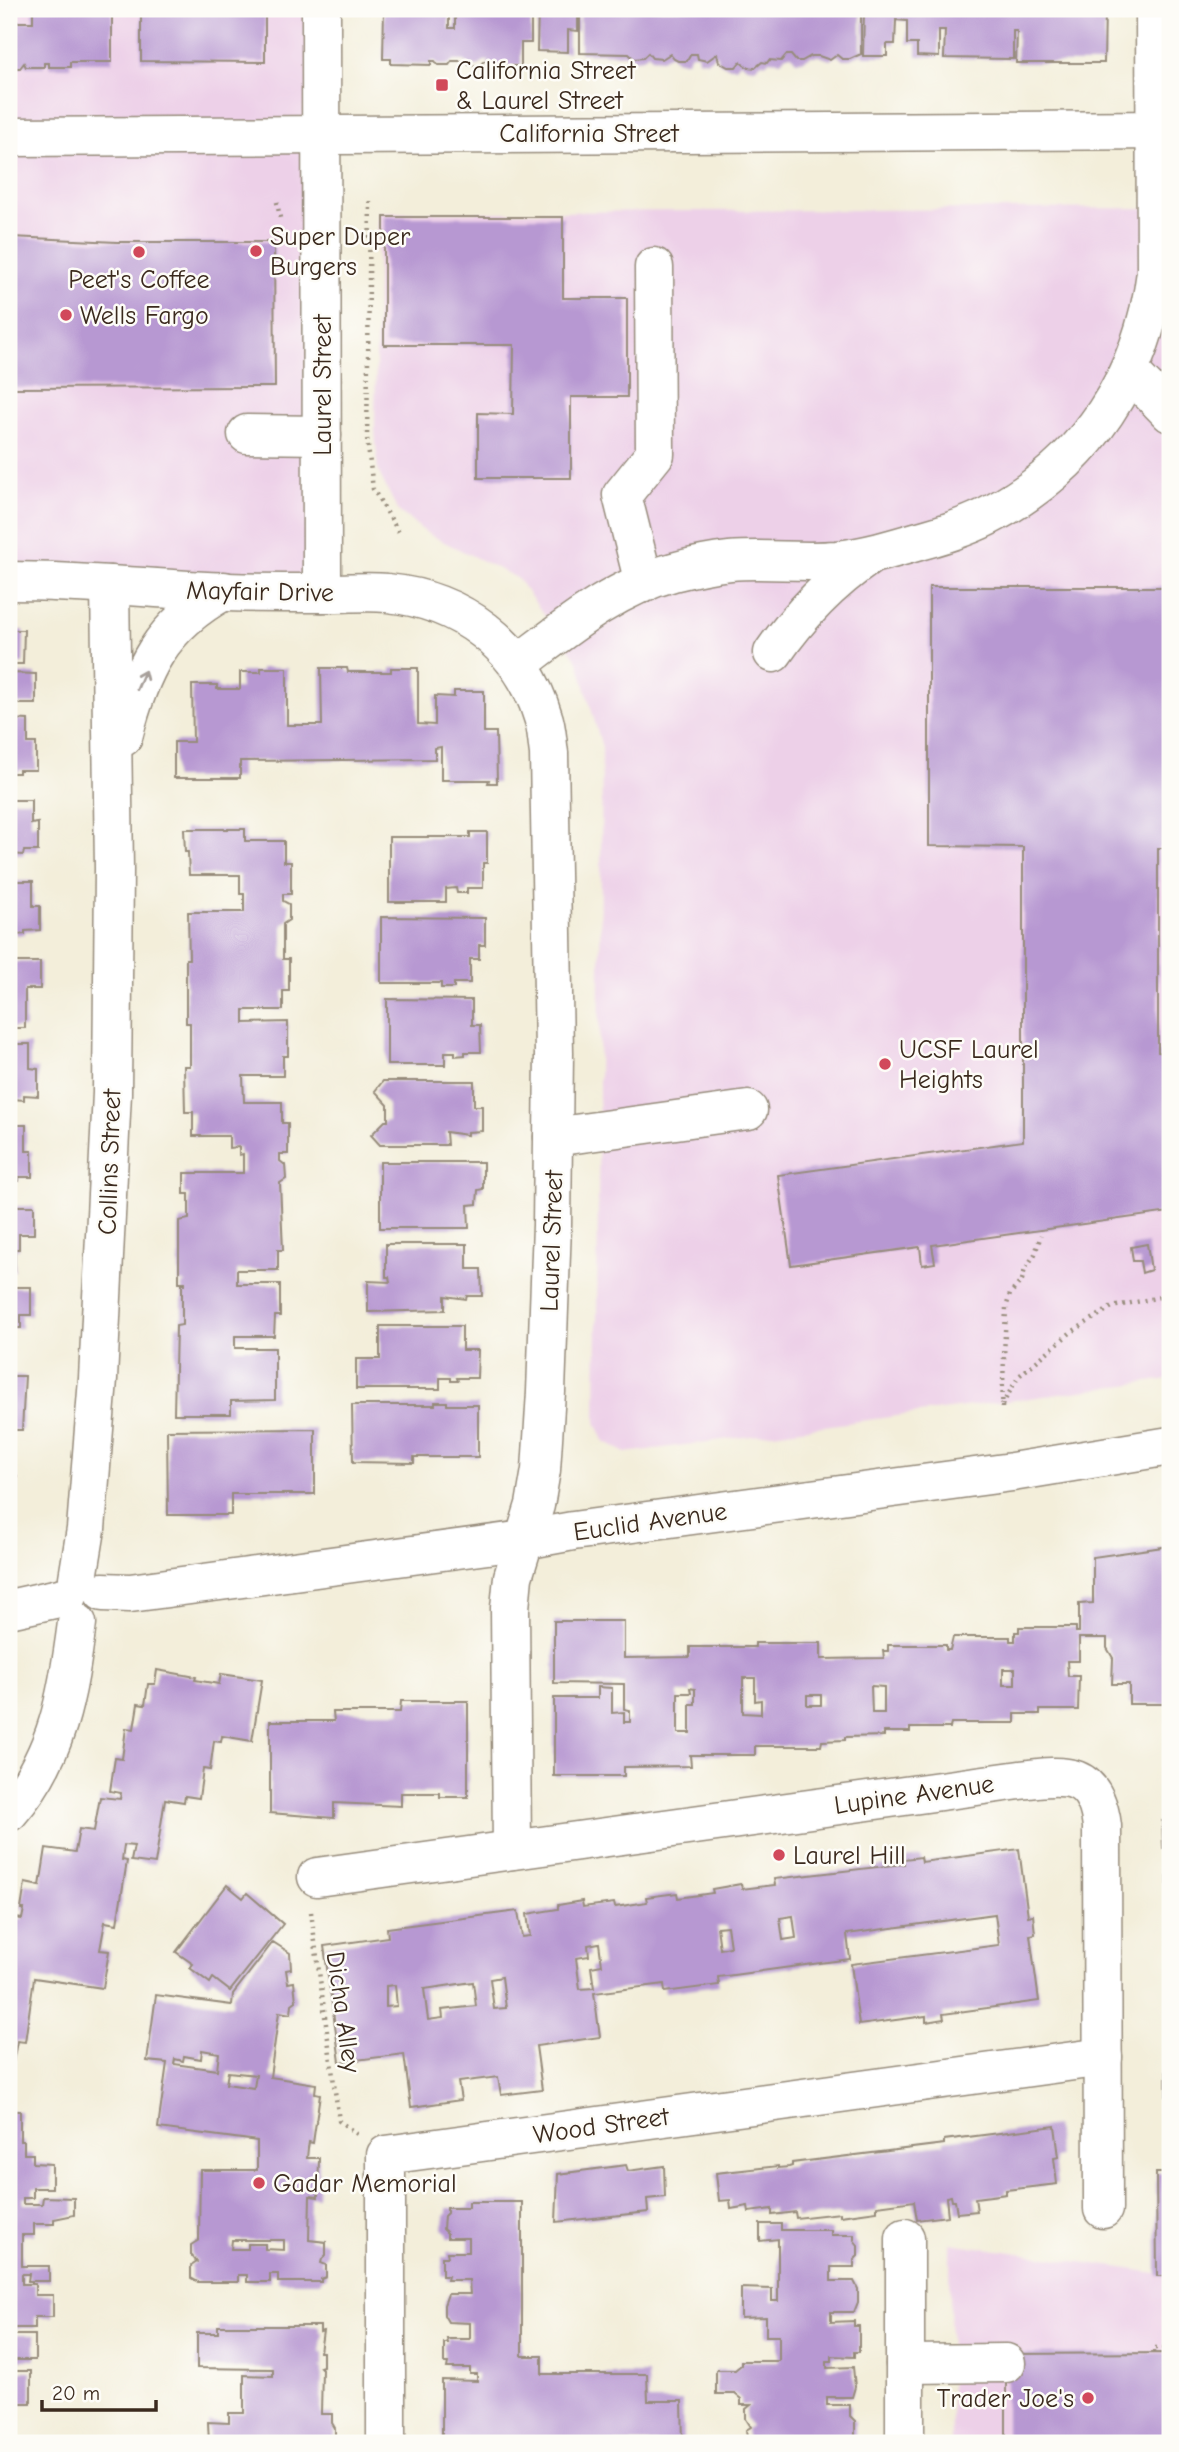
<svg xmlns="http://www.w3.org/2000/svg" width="1179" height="2452" font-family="'Comic Neue',sans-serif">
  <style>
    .built { fill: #edd0e8 }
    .building { fill: #b798d2; fill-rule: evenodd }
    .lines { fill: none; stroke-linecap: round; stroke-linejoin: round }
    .minor-casing { stroke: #978c7c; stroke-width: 41 }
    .major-casing { stroke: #978c7c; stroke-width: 41 }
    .path { stroke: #978c7c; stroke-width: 4.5; stroke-dasharray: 2 5; stroke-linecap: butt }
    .minor { stroke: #fff; stroke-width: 38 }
    .major { stroke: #fff; stroke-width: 38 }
    .oneway { stroke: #a79f9a }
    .poi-dot { fill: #d1495b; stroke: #fdfcf7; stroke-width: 2.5 }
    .labels { text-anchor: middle; stroke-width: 5; stroke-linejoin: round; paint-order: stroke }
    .poi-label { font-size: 26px; fill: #3b2a1e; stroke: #fdfcf7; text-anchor: start }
    .street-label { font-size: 26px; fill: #3b2a1e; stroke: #fdfcf7 }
  </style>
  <rect width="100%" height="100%" fill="#fdfcf7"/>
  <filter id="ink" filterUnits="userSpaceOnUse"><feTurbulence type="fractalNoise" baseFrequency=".0143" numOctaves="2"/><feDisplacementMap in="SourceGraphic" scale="14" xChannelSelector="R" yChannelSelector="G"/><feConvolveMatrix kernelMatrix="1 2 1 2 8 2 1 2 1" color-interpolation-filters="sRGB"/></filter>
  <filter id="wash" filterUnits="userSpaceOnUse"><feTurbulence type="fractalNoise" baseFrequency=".00686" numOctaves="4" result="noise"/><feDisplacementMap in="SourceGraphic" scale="28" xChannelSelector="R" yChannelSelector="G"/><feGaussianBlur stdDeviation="1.57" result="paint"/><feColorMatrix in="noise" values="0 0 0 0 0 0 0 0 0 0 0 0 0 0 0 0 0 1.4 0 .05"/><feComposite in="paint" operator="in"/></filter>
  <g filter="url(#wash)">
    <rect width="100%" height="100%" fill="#f3eeda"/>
    <!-- built -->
    <g class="built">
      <path d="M9 9H321L322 593 9 581Z"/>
      <path d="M1170 208V1379L626 1453 604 1441 596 1422 602 748 578 661 517 578 428 534 398 511 378 471 375 428 378 213Z"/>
      <path d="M950 2243 1170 2275V2443H951Z"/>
    </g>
    <g id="blocks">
      <!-- building -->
      <g class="building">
        <path d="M33 9H112V62H70V67H49V63H44V67H26L24 63 20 68H9V14H14L13 22H33Z"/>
        <path d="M141 9H265V62L141 61Z"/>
        <path d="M384 9H449V28H455V9H531V43H521V66H488V61H484L479 66 469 65 465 61H452L449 65H438L435 61H431V65L391 64V59H383Z"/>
        <path d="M538 9H578V31L568 30V52L537 51Z"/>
        <path d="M580 9H861V54L850 59H842L837 55 830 60 819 56H811L802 61H796L791 55H786L781 61 769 60 767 63 762 62 755 68 747 67 740 62 736 67H728L719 62 717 54 707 61 698 59 697 54H691L687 61H678L674 59 670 54 662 59 652 58 648 53 643 58 634 59 629 54 580 53Z"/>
        <path d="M864 9H1105L1104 63H1016L1017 31H1013V59L944 58 945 30H939V57L917 56V44H907V21L896 20 895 44H887V56H863Z"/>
        <path d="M384 217H563V298H627V397H571V478H478V413L513 414 514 345H384Z"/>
        <path d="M12 237 117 242H274L275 387 9 388V243H13Z"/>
        <path d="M929 587H1170V848H1158V1052L1170 1053V1212L932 1245 935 1263 922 1265 920 1247 791 1265 778 1175 1023 1141V847L929 846Z"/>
        <path d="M9 630H24L23 664H9Z"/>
        <path d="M261 668H287V725H322L321 668H347L348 672H391V668H418V724L435 725V696L454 697V691H484V732H496L497 783H488L489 780H441V747L435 748V759L240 761V778H174V742H193L192 685H217V689H240V672H261Z"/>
        <path d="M9 673 36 674V704H9Z"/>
        <path d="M9 719 28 720V743H36V770H19V773H9Z"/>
        <path d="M9 800H31V824L38 823V851H24L23 855 12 854V851H9Z"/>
        <path d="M184 829H245V841H284V862H291V894H283V901L289 904V920L283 924V959H289V991H283V1010H244V1023L288 1022V1056H283V1076H243L244 1102H282V1123H288V1154H280V1161L285 1165 286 1179 280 1183 283 1250H278V1270H237V1284H280V1316H275L274 1336H235V1348H275V1400L231 1401V1414H174L176 1326 182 1325V1284H185V1282H179V1221L189 1219V1194H184V1173H243V1154L239 1155V1147L229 1148V1136H193V1112H185L184 1066H190V1023H186V959H189L188 912H244V894H240V875H189L188 852H185Z"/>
        <path d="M470 832H487V863H483V888H467V893H457L456 888 446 889V902H389V837H470Z"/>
        <path d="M9 881H33V906H40V930L25 931V934L15 935V930H9Z"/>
        <path d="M381 917 485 918V945H479V959H470V983H454V988H441V983H381Z"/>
        <path d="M9 962H40V989H25V1028H9Z"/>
        <path d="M387 999 472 1000V1025H480L481 1052H465V1055L455 1056V1052H445V1065H387Z"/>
        <path d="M9 1044H30V1068L38 1069V1096L24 1095V1100L13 1099V1095H9Z"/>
        <path d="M383 1081H474V1106H482V1131L467 1132V1135L446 1132 447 1145H380L371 1135 385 1121H388V1105L375 1091Z"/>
        <path d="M9 1125H26V1151H32V1177H19V1181H10Z"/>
        <path d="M380 1162H483V1189L478 1190 477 1204 468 1205 469 1228H380Z"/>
        <path d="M9 1206H34V1234H19V1249H15V1271H9Z"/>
        <path d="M386 1244H467V1269H481L482 1296H467L466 1299 445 1296V1310L368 1312V1281L390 1282 389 1277H386Z"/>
        <path d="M1147 1244 1151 1270 1142 1273 1140 1261H1133L1131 1247Z"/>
        <path d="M9 1287H31V1315H21V1328H9Z"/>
        <path d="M380 1326H462V1350H478L477 1378H457L458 1381H451V1378H440V1389H356V1359H380Z"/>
        <path d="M9 1376H25L22 1430H9Z"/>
        <path d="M435 1402H447V1405H478V1457H414V1463L353 1462 352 1405H435Z"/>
        <path d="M315 1429V1494H231V1515H168L167 1430Z"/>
        <rect x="9" y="1476" width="8" height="27"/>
        <path d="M1170 1546V1704H1129V1684H1112L1113 1658 1107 1648V1638H1079V1661H1067L1068 1676H1079L1078 1710H1040V1714H1015V1723H951L950 1728H910V1732H884V1736L845 1737V1740L822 1741 821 1746H755V1755H690L691 1766 624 1767V1776H554V1698H598V1687L612 1688V1713L624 1712V1722H630V1710L624 1709V1684L554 1683V1621H624V1658L690 1657V1647H755V1643H821V1659L884 1658 883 1651H888V1645H946V1650H950L953 1637H1010V1641H1015V1632H1019V1627H1076V1632H1079V1604L1093 1603V1557ZM1003 1669H1015V1685H1003ZM743 1678H755V1701L761 1700V1714L743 1713ZM871 1686 884 1687V1713H872ZM690 1688 695 1689V1704H690V1733H678V1693H691ZM807 1695H821V1705H807Z"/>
        <path d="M157 1670 196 1677 195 1680 219 1684 221 1674 262 1680 252 1741 222 1736 221 1742 214 1741 210 1770 203 1769 199 1798 185 1796 184 1802 165 1799 155 1864 131 1861 134 1846 124 1845 122 1860 127 1861 117 1924 105 1922 100 1950 109 1951 103 1988 34 1978 25 2042 17 2041 9 2084V1917L22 1919 24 1909H21L25 1883 40 1886 46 1848 75 1852 79 1829 94 1831 100 1797 120 1799 121 1793 110 1791 115 1758 122 1759 126 1728 134 1729 138 1704 145 1705 148 1684H155Z"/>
        <path d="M401 1701H468V1797H440V1793H401V1806L334 1803V1818L270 1813V1721H334L333 1712H400Z"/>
        <path d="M1167 1716H1170V1913L1168 1912 1167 1848H1163L1162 1821 1167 1822Z"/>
        <path d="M1019 1849 1028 1916 1033 1915 1035 1934 1030 1935 1039 2001 943 2014 944 2019 926 2022V2016L859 2025 851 1964 999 1945 995 1914 847 1934 850 1959 718 1977 719 1985 665 1992 664 1984 594 1993 600 2037 536 2046 542 2090 501 2095 498 2077 458 2082 461 2100 411 2107 404 2054 340 2062 324 1946 388 1937 387 1928 518 1911 522 1937 530 1936 527 1914 558 1909V1905L582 1901 583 1907 614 1903 615 1907 647 1902 646 1897 677 1893 678 1898 713 1893 712 1889 741 1884 742 1889 775 1885 774 1879 904 1864 903 1859 921 1857 922 1862ZM793 1916 796 1938 783 1940 780 1918ZM727 1926 730 1947 720 1949 717 1927ZM599 1943 602 1965 591 1967 594 1988 580 1989 576 1958 589 1956 588 1945ZM502 1977 506 2008 494 2009 490 1979ZM473 1982 476 2006 442 2010 443 2018 428 2020 424 1989ZM395 1985 397 2006 386 2007V1986Z"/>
        <path d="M227 1885 243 1898 247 1893 283 1924 230 1991 213 1978 210 1983 190 1968 193 1964 176 1952Z"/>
        <path d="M273 1942 290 1953 291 1969 286 1970 288 1983 294 1982 296 2001 292 2004 291 2014 279 2012 270 2077 316 2084 315 2093 320 2094 313 2143 309 2142 308 2148 307 2158H319L318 2197 310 2196 309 2240 326 2242V2255L322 2259 321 2263 326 2265V2277L321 2279V2282H278V2274H270V2282H247V2275H238V2282H198L191 2278V2266L197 2262 191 2255V2245L199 2240 200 2170H257V2141L158 2128 167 2063 147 2061 156 1995 232 2005 233 1994ZM202 2050 219 2053 217 2070 174 2064 175 2059 183 2061 184 2056 201 2059ZM228 2072 256 2075 254 2088 226 2084ZM232 2240H284V2250L265 2249V2244H248V2249H231Z"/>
        <path d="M1166 2043H1170V2276H1157L1156 2173H1166Z"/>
        <path d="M9 2111H20V2141H24V2154H33V2163L52 2164V2188H33V2198H23V2204H42L43 2197 74 2198V2215L54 2219V2224H34V2235H22V2266H49V2281H28L29 2274H22V2284H35V2295H53V2317H35V2328H9Z"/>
        <path d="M1055 2126 1059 2157 1054 2158 1057 2184 1006 2190V2194L975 2198 977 2211 957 2213 955 2201H952L951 2196 946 2197 948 2216 917 2220 914 2201 877 2206V2211L840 2216V2213L796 2218 795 2212 772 2215V2209L749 2212 748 2206 731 2209 730 2200 719 2201 716 2173 778 2166V2168L789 2167 792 2166V2163L944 2144V2140Z"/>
        <path d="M626 2165 628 2171 664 2166 665 2197 647 2199 648 2212 556 2222 558 2174Z"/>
        <path d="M469 2202H522V2356H542V2374H647L648 2401H682L683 2443H442V2380L477 2381V2374H470V2368H447L448 2363H444V2343H448L447 2339H470V2323L448 2322 444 2315V2305L448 2294H470L469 2280H447L448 2276H442V2257H448L447 2252H469V2238H447V2233L443 2229 444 2216 447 2213V2208H469Z"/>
        <path d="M760 2224H781V2230H831V2235H854V2240L858 2245V2256L854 2260V2267H831V2281H854L858 2289V2302L854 2312H831V2322L854 2321V2326H859V2352H854V2357L832 2356V2361H827V2368L853 2367 855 2387 852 2397H827V2405H850V2416L855 2421V2437L851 2440V2443H748L746 2430 751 2427 746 2419V2409L751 2405H741V2399L735 2394H716V2370H735L741 2365V2361H779V2336H766V2317L741 2318V2288L772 2289V2301H778V2239L760 2241Z"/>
        <path d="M218 2326H320V2332L323 2331 320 2352H323V2366L320 2367 322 2369 321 2414H332V2423L335 2428V2443H209L208 2422 229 2423V2413H244V2375L273 2376V2369L197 2368V2333H218Z"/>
        <rect x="9" y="2335" width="26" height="25"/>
        <path d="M1170 2353V2443H1006V2354Z"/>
        <rect x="9" y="2371" width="22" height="32"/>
      </g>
    </g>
  </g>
  <g filter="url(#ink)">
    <use href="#blocks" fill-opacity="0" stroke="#978c7c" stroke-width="2"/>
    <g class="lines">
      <defs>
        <g id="minor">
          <path d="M321 9 322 593"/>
          <path d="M1130 372 1170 413"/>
          <path d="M247 434 322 435"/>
          <path d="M9 581C82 581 154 589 227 592 262 593 298 593 333 593 351 593 369 591 387 593 460 600 522 645 543 717 547 728 547 741 549 753L554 1053 552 1225 546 1392 541 1470 535 1505 513 1577 510 1608 512 1850"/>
          <path d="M644 583 622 495 655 454 654 267"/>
          <path d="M773 653C800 614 830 583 869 556"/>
          <path d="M518 664C566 628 614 588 673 572 692 567 711 563 730 561 766 558 801 563 837 560 865 557 892 549 919 541 945 534 971 526 994 513 1088 462 1143 377 1156 272L1155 9"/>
          <path d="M123 737C140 670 161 625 224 591"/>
          <path d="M553 1137 748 1110"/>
          <path d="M78 1578 86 1529 98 1379 112 1093 114 869 110 585"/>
          <path d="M103 1592 130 1593 524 1540 573 1531 1012 1472 1170 1446"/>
          <path d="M9 1609 68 1596"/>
          <path d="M9 1812C58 1757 68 1693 77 1623"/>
          <path d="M317 1877 1020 1780C1067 1774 1095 1771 1102 1826L1103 2209"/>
          <path d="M905 2238V2443"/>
          <path d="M905 2364 1006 2363"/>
          <path d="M386 2443V2155L1103 2057"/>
        </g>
        <path id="major" d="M9 137 1170 130"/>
      </defs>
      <!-- minor casing -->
      <use href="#minor" class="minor-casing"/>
      <!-- major casing -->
      <use href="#major" class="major-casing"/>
      <!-- path -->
      <g class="path">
        <path d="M370 201 367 438 373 489 400 534"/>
        <path d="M277 202 280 218"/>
        <path d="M1164 903H1170"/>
        <path d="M1002 1405 1019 1376 1070 1333 1112 1307 1170 1295"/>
        <path d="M1002 1408 1006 1308 1010 1294 1022 1280 1025 1269 1035 1254 1041 1235"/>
        <path d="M311 1912 339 2121 357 2134"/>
        <path d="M1153 2353V2348H1170"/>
      </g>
      <!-- minor -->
      <use href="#minor" class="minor"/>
      <!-- major -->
      <use href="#major" class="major"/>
    </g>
    <!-- one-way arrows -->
    <defs><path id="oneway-shaft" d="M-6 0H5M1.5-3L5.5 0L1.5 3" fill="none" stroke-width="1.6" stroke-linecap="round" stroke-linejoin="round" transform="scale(1.75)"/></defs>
    <use class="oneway" href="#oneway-shaft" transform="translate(141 680) rotate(-67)"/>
  </g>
  <!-- markers -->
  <g class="poi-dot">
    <rect x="435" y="78" width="14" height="14" rx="3.5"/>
    <circle cx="256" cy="251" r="7"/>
    <circle cx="139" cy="252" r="7"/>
    <circle cx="66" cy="315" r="7"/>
    <circle cx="885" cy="1064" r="7"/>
    <circle cx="779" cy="1855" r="7"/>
    <circle cx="259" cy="2183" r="7"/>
    <circle cx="1088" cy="2398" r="7"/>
  </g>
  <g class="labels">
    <!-- poi labels -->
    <g class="poi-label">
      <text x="456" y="79">California Street<tspan x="456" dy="30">&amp; Laurel Street</tspan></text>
      <text x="270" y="245">Super Duper<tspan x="270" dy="30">Burgers</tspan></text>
      <text x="139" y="288" text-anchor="middle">Peet's Coffee</text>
      <text x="80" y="324">Wells Fargo</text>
      <text x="899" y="1058">UCSF Laurel<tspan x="899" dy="30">Heights</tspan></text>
      <text x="793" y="1864">Laurel Hill</text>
      <text x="273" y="2192">Gadar Memorial</text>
      <text x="1074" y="2407" text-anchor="end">Trader Joe's</text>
    </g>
    <!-- street labels -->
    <g class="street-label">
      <text x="589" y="142">California Street</text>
      <text transform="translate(322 385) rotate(-90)" y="9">Laurel Street</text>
      <text transform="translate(260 591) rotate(1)" y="9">Mayfair Drive</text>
      <text transform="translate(109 1162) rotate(-88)" y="9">Collins Street</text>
      <text transform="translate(551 1241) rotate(-88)" y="9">Laurel Street</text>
      <text transform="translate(650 1521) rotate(-8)" y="9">Euclid Avenue</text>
      <text transform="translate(914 1794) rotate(-8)" y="9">Lupine Avenue</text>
      <text transform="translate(344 2012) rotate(82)" y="9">Dicha Alley</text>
      <text transform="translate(601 2125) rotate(-8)" y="9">Wood Street</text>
    </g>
  </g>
  <!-- margin -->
  <rect width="1179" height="2452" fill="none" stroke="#fdfcf7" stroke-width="35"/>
  <!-- scale -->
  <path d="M42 2400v10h114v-10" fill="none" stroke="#3b2a1e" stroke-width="3.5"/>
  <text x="52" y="2400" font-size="21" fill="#3b2a1e" stroke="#fdfcf7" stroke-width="5" paint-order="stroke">20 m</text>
</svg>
